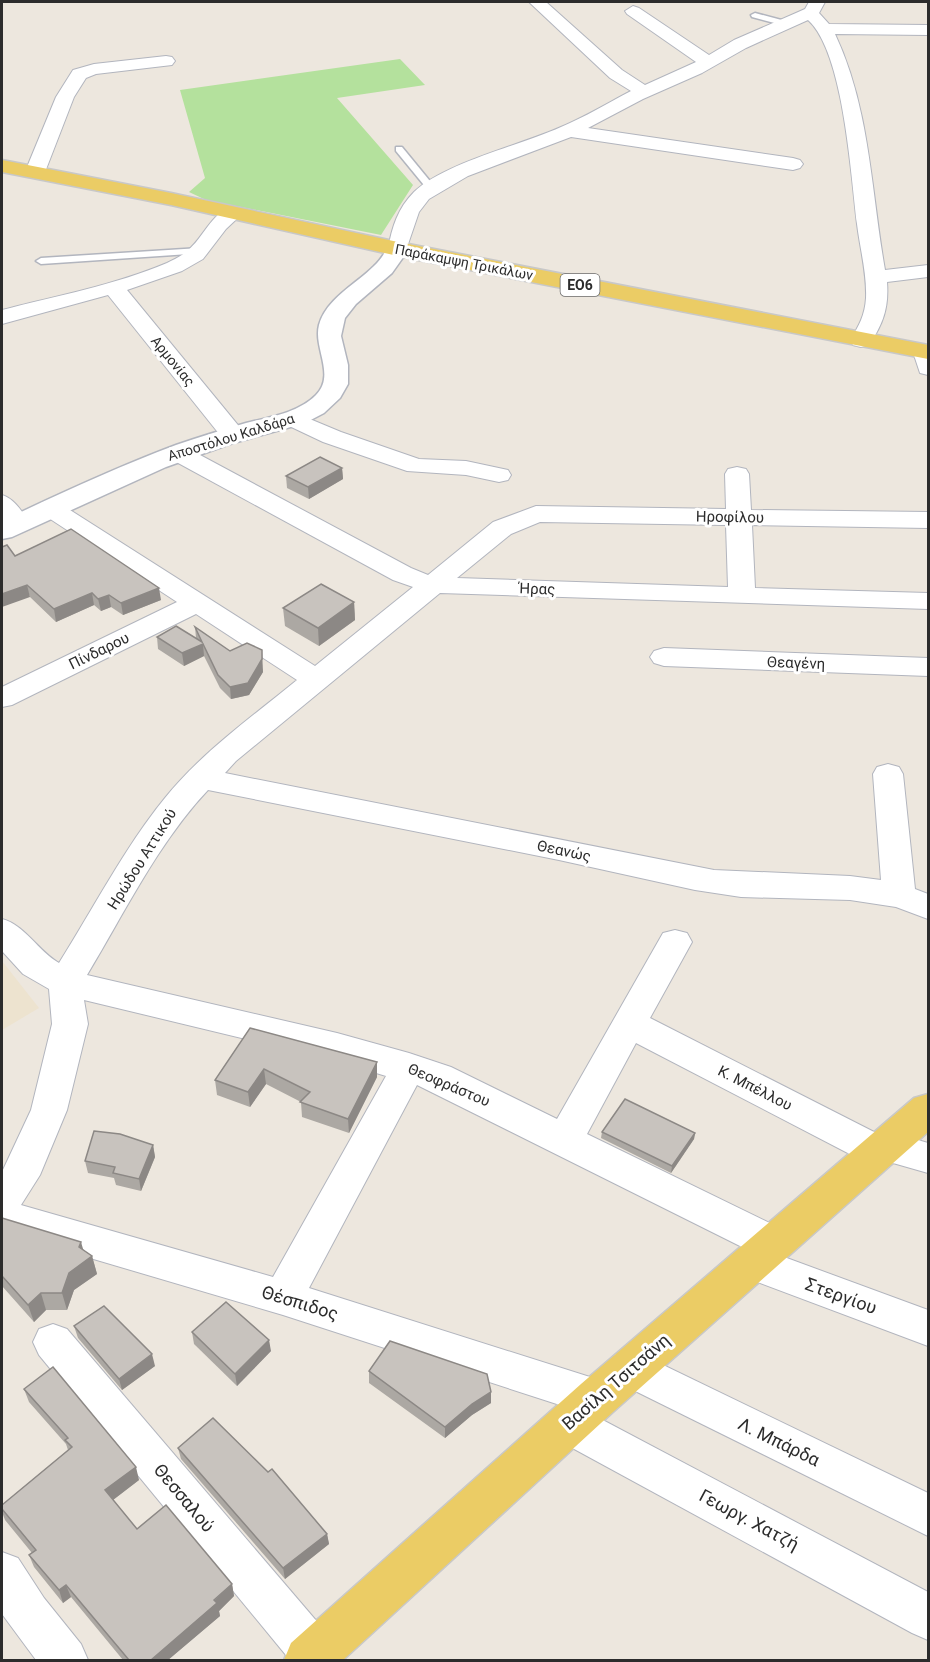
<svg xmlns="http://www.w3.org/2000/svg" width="930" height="1662" font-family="Roboto,sans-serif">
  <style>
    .education { fill: #ede3cf }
    .green { fill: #b4e19d }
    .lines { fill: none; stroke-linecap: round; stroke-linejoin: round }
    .lane-casing { stroke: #b2b5be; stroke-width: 3 }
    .street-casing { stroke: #b2b5be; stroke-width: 2 }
    .secondary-casing { stroke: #b2b5be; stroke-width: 3 }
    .primary-casing { stroke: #c8c8c8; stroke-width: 3 }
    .lane { fill: #fff; fill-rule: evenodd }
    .street { fill: #fff; fill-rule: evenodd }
    .secondary { fill: #fff; fill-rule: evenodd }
    .primary { fill: #ebcc65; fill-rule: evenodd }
    .wall { fill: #aca8a3 }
    .shaded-wall { fill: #8c8885 }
    .building { fill: #c8c3be; stroke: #8c8885; stroke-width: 1.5 }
    .labels { text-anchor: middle; stroke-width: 6; stroke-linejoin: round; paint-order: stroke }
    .far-street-label { font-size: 14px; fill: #2c2c2c; stroke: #fff }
    .shield { fill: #fff; stroke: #6b6b6b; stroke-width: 1.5 }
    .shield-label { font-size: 14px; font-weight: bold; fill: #2c2c2c }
    .street-label { font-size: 15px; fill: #2c2c2c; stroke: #fff }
    .near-street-label { font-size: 18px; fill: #2c2c2c; stroke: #fff }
  </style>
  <rect width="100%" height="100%" fill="#ede7de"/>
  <!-- education -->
  <path class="education" d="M2 961 39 1008 2 1030Z"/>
  <!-- green -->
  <path class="green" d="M400 59 425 85 337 98 413 185 381 235 206 200 189 192 205 178 180 90Z"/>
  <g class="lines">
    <defs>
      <g id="lane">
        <path d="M755 13 789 22 790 24 786 26 752 17 751 15Z"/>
        <path d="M396 147H402L434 186V190H428L396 151Z"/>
        <path d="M200 248 205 251 204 253 41 264 36 261 41 258Z"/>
      </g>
      <g id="street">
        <path d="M529 2H546L622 70 645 85 696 62 627 14 625 11 633 6 639 8 709 55 734 40 796 13 805 9 809 2H825L819 13 829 24 928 25V35L835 34C870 108 871 190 885 270L928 265V277L887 282C889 308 883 324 869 345L861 347 853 345 850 340C859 326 865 315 866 298 867 273 860 249 857 224 851 177 844 52 808 20L746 48 702 73 643 99 588 128 793 158 800 160 803 164 800 168 793 170 571 137 468 176 429 199 419 212 405 253 398 255 391 253 388 249C392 227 398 208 414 192 444 163 521 145 561 127 585 117 608 103 631 91L610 78Z"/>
        <path d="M166 56 172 57 175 61 172 65 96 74 86 78 74 97 45 172 42 176H28L25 172 56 97 73 70 94 64Z"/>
        <path d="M233 207 240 209 243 213 226 229 203 259 182 271 127 290 242 430 245 435 242 440 233 442 224 440 108 295 2 324V310C56 296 115 285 167 263 173 260 182 256 187 251 204 238 210 213 233 207Z"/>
        <path d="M924 345 928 346V375L920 373 913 352 916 347Z"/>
        <path d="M293 412 341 432 419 459 466 461 508 470 511 475 508 480 499 482 466 475 407 471 323 442 285 424 281 419 285 414Z"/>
        <path d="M178 446 187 448 411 568 428 575 493 522 536 506 726 509 725 474 728 469 737 467 746 469 749 474 751 510 928 512V528L752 525 755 588 928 593V609L440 593 236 761 225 773 714 870 850 876 881 880 873 774 877 767 888 764 899 767 903 774 915 889 928 894V919L896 907 850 900 741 897 695 890 559 860 208 790C158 843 125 912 87 975L337 1033 409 1053 451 1067 557 1119 663 933 675 930 687 933 692 942 650 1018 878 1134 887 1131 928 1143V1173L893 1163 880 1167 867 1163 636 1043 587 1134 788 1232 794 1244 788 1256 784 1257 928 1310V1346L739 1275 733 1263 739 1251 746 1249 417 1085 309 1288 612 1384 618 1398 612 1412 597 1417 928 1592V1640L912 1633 554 1438 548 1424 554 1410 563 1406 283 1315 2 1232V1172L31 1110 52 1024 49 989 23 974 2 951V919C25 925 38 951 59 963 93 909 125 847 165 798 202 752 252 717 297 680L196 614 12 705 2 707V687L177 602 41 513 37 508 41 503 50 500 59 503 315 666 413 587 393 580 169 458 166 453 169 448ZM540 522 726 525 728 587 457 578 511 534ZM84 1000 337 1061 386 1076 273 1277 21 1205 40 1175 67 1110 88 1024Z"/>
        <path d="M2 495C15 499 22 512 30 523L26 528C0 535 0 515 2 495Z"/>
        <path d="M664 648 928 658V676L664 666 654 663 650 657 654 651Z"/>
        <path d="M53 1324 67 1329 331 1638 338 1654 336 1660H290L39 1355 33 1342 39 1329Z"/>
        <path d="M630 1349 928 1493V1536L615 1381 609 1368 615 1355Z"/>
        <path d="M2 1552 18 1558 44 1598 81 1644 88 1660H36L2 1614Z"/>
      </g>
      <path id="secondary" d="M398 242 406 244 409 249 392 273 356 304 345 318 341 336 348 365V384L340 398 324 413 305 423 230 444 166 467 12 537 2 539V521C59 494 117 467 176 445 199 437 222 430 246 423 270 417 298 413 316 395 336 375 313 348 319 325 326 299 356 284 374 266 381 260 385 252 390 244Z"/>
      <g id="primary">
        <path d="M2 160 171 193 398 242 928 345V359L398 256 171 205 2 172Z"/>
        <path d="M928 1094V1132L613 1412 343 1660H284L291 1643 581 1384 914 1098Z"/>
      </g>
    </defs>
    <!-- lane casing -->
    <use href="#lane" class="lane-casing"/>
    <!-- street casing -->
    <use href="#street" class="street-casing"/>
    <!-- secondary casing -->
    <use href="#secondary" class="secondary-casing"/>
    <!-- primary casing -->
    <use href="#primary" class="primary-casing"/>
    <!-- lane -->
    <use href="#lane" class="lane"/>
    <!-- street -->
    <use href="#street" class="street"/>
    <!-- secondary -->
    <use href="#secondary" class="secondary"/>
    <!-- primary -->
    <use href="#primary" class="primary"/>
  </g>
  <!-- wall -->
  <g class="wall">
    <path d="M342 468 343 479 309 499 287 488 286 476Z"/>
    <path d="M15 556 161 600 123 615 111 607 101 611 94 605 56 622 30 597Z"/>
    <path d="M354 602 355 620 319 646 285 626 283 608Z"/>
    <path d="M195 627 230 651 263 672 249 695 231 699 220 688 204 656 184 666 158 649 157 637 196 638Z"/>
    <path d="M250 1028 377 1062V1077L349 1133 302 1117 301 1102 266 1084 250 1107 217 1095 215 1080Z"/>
    <path d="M602 1132 695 1133 694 1139 671 1173 601 1138Z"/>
    <path d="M153 1145 155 1157 141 1191 116 1185 114 1178 88 1173 85 1161Z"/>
    <path d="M2 1218 84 1251 92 1256 97 1274 74 1290 67 1310H46L34 1322 2 1286Z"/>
    <path d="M74 1326 155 1366 122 1390 78 1338Z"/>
    <path d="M192 1332 271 1351 237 1386 194 1344Z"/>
    <path d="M369 1371 491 1392V1403L472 1415 445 1438 369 1383Z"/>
    <path d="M24 1389 139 1480 113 1500 137 1529 232 1584 234 1596 219 1611 220 1616 168 1660H123L71 1597 63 1603 34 1567 29 1555 32 1553 5 1520 2 1512V1505L68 1450 66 1444 29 1402Z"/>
    <path d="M178 1448 327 1534 329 1544 285 1579 181 1459Z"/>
  </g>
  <!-- shaded-wall -->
  <g class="shaded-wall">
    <path d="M342 468 343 479 309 499 308 487Z"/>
    <path d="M27 585 30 597 2 607V594Z"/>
    <path d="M159 588 161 600 123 615 121 603Z"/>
    <path d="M92 593 94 605 56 622 54 609Z"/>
    <path d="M109 595 111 607 101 611 98 599Z"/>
    <path d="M354 602 355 620 319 646 318 628Z"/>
    <path d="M203 644 204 656 184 666 182 653Z"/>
    <path d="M262 650 263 672 249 695 231 699 230 687Z"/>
    <path d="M377 1062V1077L349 1133 348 1119Z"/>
    <path d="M264 1069 266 1084 250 1107 248 1092Z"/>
    <path d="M695 1133 694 1139 671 1173 672 1166Z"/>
    <path d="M153 1145 155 1157 141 1191 139 1179Z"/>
    <path d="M81 1242 86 1259 92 1256 97 1274 74 1290 67 1310 62 1293Z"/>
    <path d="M41 1293 46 1310 34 1322 28 1305Z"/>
    <path d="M269 1340 271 1351 237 1386 235 1374Z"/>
    <path d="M152 1354 155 1366 122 1390 119 1379Z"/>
    <path d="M491 1392V1403L472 1415 445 1438V1427L472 1404Z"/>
    <path d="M136 1467 139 1480 109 1503 105 1490Z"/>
    <path d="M327 1534 329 1544 285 1579 283 1568Z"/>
    <path d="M232 1584 234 1596 219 1611 220 1616 168 1660H151Z"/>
    <path d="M66 1585 71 1597 63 1603 59 1590Z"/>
  </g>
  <!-- building -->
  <g class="building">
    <path d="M320 457 342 468 308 487 286 476Z"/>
    <path d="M71 529 159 588 121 603 109 595 98 599 92 593 54 609 27 585 2 594V547L7 545 15 556Z"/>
    <path d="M321 584 354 602 318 628 283 608Z"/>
    <path d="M176 626 202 642 195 627 230 651 247 643 262 650V659L248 683 230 687 218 675 203 644 182 653 157 637Z"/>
    <path d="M250 1028 377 1062 348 1119 300 1102 310 1092 264 1069 248 1092 215 1080Z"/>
    <path d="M625 1099 695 1133 672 1166 602 1132Z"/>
    <path d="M94 1131 120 1134 153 1145 139 1179 113 1173 115 1167 85 1161Z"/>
    <path d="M2 1218 81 1242 79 1247 92 1256 69 1273 62 1293H41L28 1305 2 1276Z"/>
    <path d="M226 1302 269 1340 235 1374 192 1332Z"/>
    <path d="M104 1306 152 1354 119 1379 74 1326Z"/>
    <path d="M390 1341 487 1374 491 1392 472 1404 445 1427 369 1371Z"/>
    <path d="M53 1367 136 1467 105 1490 137 1529 166 1505 232 1584 214 1600 217 1603 151 1660H129L66 1585 59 1590 29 1555 36 1550 2 1509V1505L72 1447 65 1440 68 1438 24 1389Z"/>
    <path d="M213 1418 268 1472 272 1469 327 1534 283 1568 178 1448Z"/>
  </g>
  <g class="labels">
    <!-- far-street labels -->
    <g class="far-street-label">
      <text transform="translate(464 262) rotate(11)" y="5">Παράκαμψη Τρικάλων</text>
      <text transform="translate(173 361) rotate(51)" y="5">Αρμονίας</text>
      <text transform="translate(231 437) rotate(-17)" y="5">Αποστόλου Καλδάρα</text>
    </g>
    <!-- shield labels -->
    <rect class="shield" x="560.5" y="274" width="39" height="22" rx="4.5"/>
    <g class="shield-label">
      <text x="580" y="290">ΕΟ6</text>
    </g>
    <!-- street labels -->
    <g class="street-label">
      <text transform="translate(730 517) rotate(1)" y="5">Ηροφίλου</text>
      <text transform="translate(537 589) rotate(2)" y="5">Ήρας</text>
      <text transform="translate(99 651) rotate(-26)" y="5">Πίνδαρου</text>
      <text transform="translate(796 663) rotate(2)" y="5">Θεαγένη</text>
      <text transform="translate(564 851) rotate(12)" y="5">Θεανώς</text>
      <text transform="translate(142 859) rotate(-58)" y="5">Ηρώδου Αττικού</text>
      <text transform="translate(449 1085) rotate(23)" y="5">Θεοφράστου</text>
      <text transform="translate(755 1088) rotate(27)" y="5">Κ. Μπέλλου</text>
    </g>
    <!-- near-street labels -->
    <g class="near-street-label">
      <text transform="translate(841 1296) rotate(20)" y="6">Στεργίου</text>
      <text transform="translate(300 1303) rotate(17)" y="6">Θέσπιδος</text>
      <text transform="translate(616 1382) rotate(-41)" y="6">Βασίλη Τσιτσάνη</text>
      <text transform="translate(779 1442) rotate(26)" y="6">Λ. Μπάρδα</text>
      <text transform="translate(184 1498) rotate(50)" y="6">Θεσσαλού</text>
      <text transform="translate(749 1520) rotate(28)" y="6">Γεωργ. Χατζή</text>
    </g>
  </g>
  <!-- border -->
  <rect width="930" height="1662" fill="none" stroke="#2c2c2c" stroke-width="6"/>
</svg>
